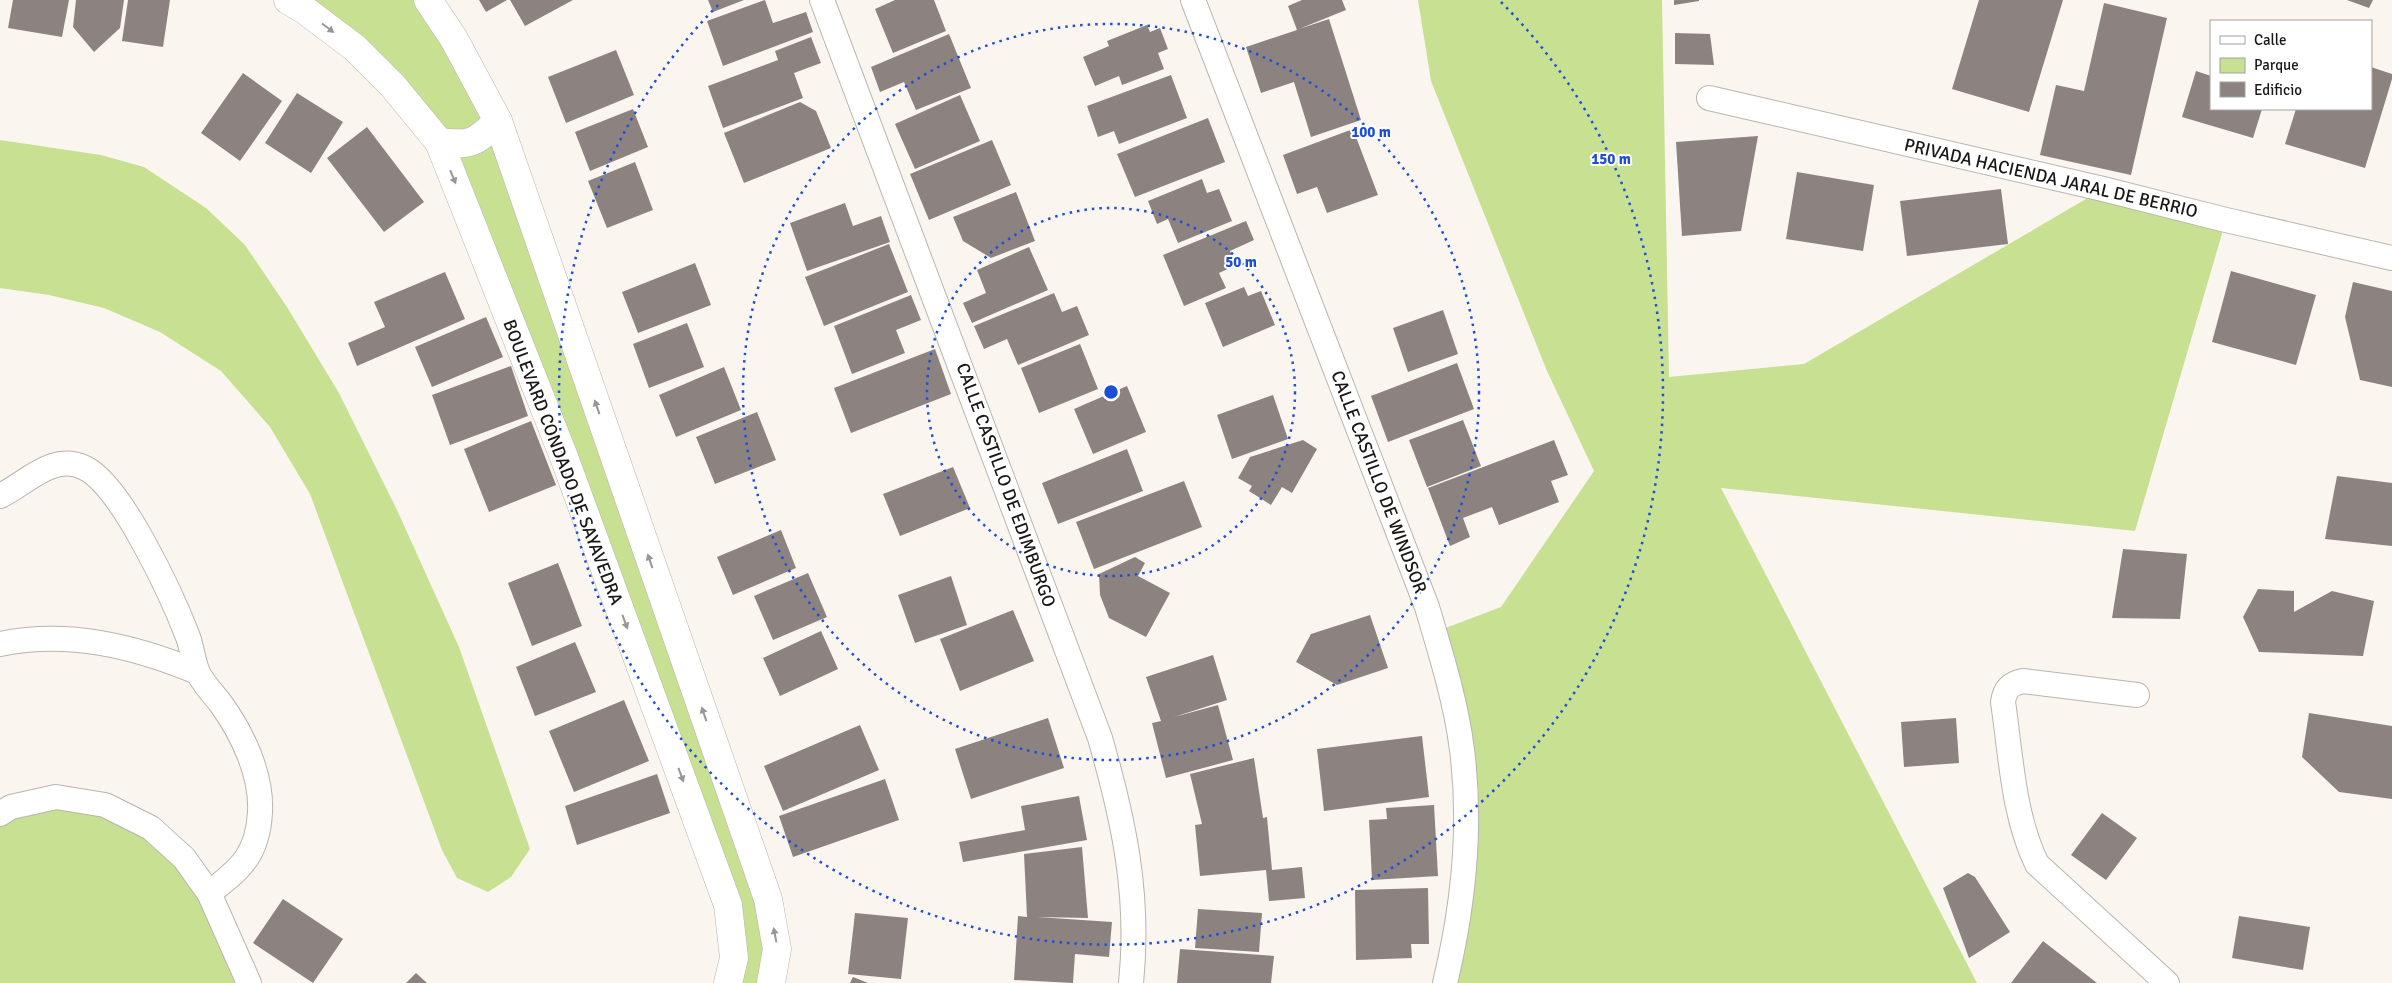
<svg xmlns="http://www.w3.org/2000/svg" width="2392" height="983" font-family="Signika,sans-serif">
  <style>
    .green { fill: #c8e091 }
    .building { fill: #8c8381 }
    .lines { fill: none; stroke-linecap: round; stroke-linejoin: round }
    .street-casing { stroke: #b9b5ae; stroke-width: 26 }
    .secondary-casing { stroke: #b9b5ae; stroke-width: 29 }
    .street { stroke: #fff; stroke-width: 24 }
    .secondary { stroke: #fff; stroke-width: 28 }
    .oneway { fill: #989796 }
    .ring { fill: none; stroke: #1d4ed8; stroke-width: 2.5; stroke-dasharray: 2.5 5 }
    .labels { text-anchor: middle; stroke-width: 4; stroke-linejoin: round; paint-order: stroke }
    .street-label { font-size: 18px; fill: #191715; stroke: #fff }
    .centre { fill: #1d4ed8; stroke: #fff; stroke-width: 2.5 }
    .ring-label { font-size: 15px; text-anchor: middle; font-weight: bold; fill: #1d4ed8; stroke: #fff; stroke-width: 4; stroke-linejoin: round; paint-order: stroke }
  </style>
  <rect width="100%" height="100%" fill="#faf6ef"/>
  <!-- green -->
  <g class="green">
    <path d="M288 0H428L454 39 768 899 771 983H728L734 958 439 142Z"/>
    <path d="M1418 0H1662L1669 377 1804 364 2103 189 2226 220 2135 531 1721 488 1977 983H1445L1468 820 1435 632 1501 607 1594 471 1547 371 1431 81Z"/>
    <path d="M0 140 101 155 144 167 206 208 245 245 287 307 339 393 397 510 459 647 530 849 511 877 488 892 457 878 442 850 310 494 270 427 221 371 160 332 104 308 49 295 0 288Z"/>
    <path d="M105 805 184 858 249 983H0V814L11 807Z"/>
  </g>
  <!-- building -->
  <g class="building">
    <path d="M13 0H69L62 37 8 28Z"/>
    <path d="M76 0H124L120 28 94 52 73 27Z"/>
    <path d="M128 0H170L163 47 122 41Z"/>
    <path d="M479 0H507L486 12Z"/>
    <path d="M510 0H573L525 26Z"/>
    <path d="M708 0H744L713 12Z"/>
    <path d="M765 0 773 23 806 12 813 32 723 66 707 21Z"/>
    <path d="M895 0H934L946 31 893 53 875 9Z"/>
    <path d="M1302 0H1342L1346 10 1299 29 1329 19 1361 120 1311 137 1294 82 1261 93 1246 47 1297 30 1288 6Z"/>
    <path d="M1674 0H1699V1L1674 5Z"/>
    <path d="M1979 0H2063L2029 112 1952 89Z"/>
    <path d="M2347 0H2373L2369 8Z"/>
    <path d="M2104 3 2167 18 2131 175 2040 155 2056 85 2084 91Z"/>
    <path d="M1147 25 1150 32 1160 28 1168 49 1158 53 1164 69 1122 85 1119 76 1095 86 1083 57 1109 46 1107 41Z"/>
    <path d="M1675 33 1710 34 1714 65 1675 64Z"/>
    <path d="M949 34 971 88 916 110 904 82 880 92 871 67Z"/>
    <path d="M811 37 821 63 794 73 803 98 723 128 708 86 778 60 775 51Z"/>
    <path d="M616 50 634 95 566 123 548 77Z"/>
    <path d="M2371 67 2392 74V79L2365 168 2285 144 2296 109H2371Z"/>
    <path d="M2196 71 2211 76V109H2262L2253 138 2182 117Z"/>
    <path d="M243 73 282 101 240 161 201 133Z"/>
    <path d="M1171 75 1187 118 1119 144 1114 131 1098 137 1087 106Z"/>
    <path d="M297 93 343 122 311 173 265 143Z"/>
    <path d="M960 95 980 141 915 169 895 124Z"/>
    <path d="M800 102 816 111 831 148 744 183 724 133Z"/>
    <path d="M633 109 648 147 590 171 575 132Z"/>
    <path d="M1208 118 1225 162 1135 197 1117 154Z"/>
    <path d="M367 127 424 202 384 232 327 158Z"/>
    <path d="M1353 129 1378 195 1327 213 1317 187 1297 194 1283 155Z"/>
    <path d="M1758 136 1741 231 1682 236 1676 142Z"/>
    <path d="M992 140 1011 185 929 220 910 174Z"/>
    <path d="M635 162 653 210 607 228 588 181Z"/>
    <path d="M1797 172 1874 185 1863 251 1786 239Z"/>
    <path d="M1202 179 1207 193 1219 189 1232 221 1178 243 1168 219 1157 224 1148 201Z"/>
    <path d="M2001 189 2008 244 1907 256 1900 201Z"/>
    <path d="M1016 192 1035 241 991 258 963 241 953 217Z"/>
    <path d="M845 203 853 226 881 216 890 242 807 271 790 223Z"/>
    <path d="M1246 221 1254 240 1230 251 1236 265 1219 273 1226 288 1184 306 1163 255Z"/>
    <path d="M889 244 908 292 824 326 805 277Z"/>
    <path d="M1029 247 1048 290 972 323 963 303 986 293 977 270Z"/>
    <path d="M695 263 711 305 638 333 622 292Z"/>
    <path d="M2231 271 2316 295 2296 365 2212 342Z"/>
    <path d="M445 272 465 319 357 366 348 343 385 327 374 302Z"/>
    <path d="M2353 282 2392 291V387L2360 380 2345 317Z"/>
    <path d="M1244 287 1248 296 1261 291 1275 325 1223 347 1205 303Z"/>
    <path d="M1054 293 1062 312 1077 306 1089 335 1018 365 1007 339 984 349 974 326Z"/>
    <path d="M911 295 921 320 896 330 905 353 852 374 834 326Z"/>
    <path d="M1443 310 1458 354 1408 372 1393 328Z"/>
    <path d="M486 317 503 357 432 387 415 347Z"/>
    <path d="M687 323 704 367 649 388 633 344Z"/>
    <path d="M1080 344 1098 389 1039 413 1021 368Z"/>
    <path d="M935 349 951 394 851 433 834 388Z"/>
    <path d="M1457 363 1474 409 1388 442 1371 396Z"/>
    <path d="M511 366 528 416 450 445 432 395Z"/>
    <path d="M724 367 741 410 676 437 659 395Z"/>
    <path d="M1127 386 1146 432 1093 454 1074 409Z"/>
    <path d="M1273 395 1288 439 1232 459 1217 415Z"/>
    <path d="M757 412 776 460 715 484 696 437Z"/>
    <path d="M1463 420 1481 466 1427 487 1409 440Z"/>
    <path d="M531 421 556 485 489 512 464 449Z"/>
    <path d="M1303 440 1317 449 1292 493 1282 487 1271 505 1249 491 1252 486 1238 478 1250 457Z"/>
    <path d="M1554 440 1568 475 1551 481 1559 502 1499 525 1492 507 1463 518 1470 537 1450 546 1428 488Z"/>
    <path d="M1127 449 1143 491 1058 524 1042 483Z"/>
    <path d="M953 467 970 508 900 536 883 494Z"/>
    <path d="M2337 476 2392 483V546L2325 539Z"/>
    <path d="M1184 481 1202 527 1094 569 1076 522Z"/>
    <path d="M781 530 796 568 733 595 717 557Z"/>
    <path d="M2123 549 2187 554 2180 619 2112 618Z"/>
    <path d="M1135 557 1145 563 1138 576 1170 593 1146 637 1109 618 1100 595 1099 574Z"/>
    <path d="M558 563 582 626 532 646 508 583Z"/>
    <path d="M808 573 827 617 773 640 754 596Z"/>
    <path d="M951 576 967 625 915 643 898 595Z"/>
    <path d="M2258 589 2294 591V612L2332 591 2374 601 2363 656 2259 652 2243 617Z"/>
    <path d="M1013 610 1034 661 960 691 940 639Z"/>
    <path d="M1370 615 1388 668 1337 685 1296 662 1311 634Z"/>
    <path d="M821 631 838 669 780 696 763 658Z"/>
    <path d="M575 642 596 692 535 716 516 667Z"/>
    <path d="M1213 655 1227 700 1174 717 1218 705 1233 760 1166 778 1152 723 1161 721 1146 677Z"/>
    <path d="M624 700 649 761 574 792 549 731Z"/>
    <path d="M2309 713 2392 726V799L2339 792 2302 757Z"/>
    <path d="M1048 718 1064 768 971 799 955 749Z"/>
    <path d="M1956 718 1959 763 1904 767 1901 722Z"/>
    <path d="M860 725 879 770 783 811 764 766Z"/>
    <path d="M1422 736 1429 797 1324 811 1317 749Z"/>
    <path d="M1254 758 1263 818 1267 817 1272 870 1302 867 1305 898 1269 901 1266 870 1200 876 1195 825 1202 824 1190 774Z"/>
    <path d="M657 774 670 813 577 845 565 806Z"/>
    <path d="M885 779 899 820 793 857 779 816Z"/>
    <path d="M1079 796 1087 840 963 862 959 842 1025 830 1021 806Z"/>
    <path d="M1434 805 1438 876 1372 880 1369 820 1387 819 1386 808Z"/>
    <path d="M2102 813 2137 838 2106 880 2071 855Z"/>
    <path d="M1082 847 1088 918 1037 917 1112 922 1109 957 1075 954 1073 983 1014 980 1018 916 1027 917 1024 854Z"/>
    <path d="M1968 873 1975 877 2010 932 1969 958 1943 888Z"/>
    <path d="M1428 888 1429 944H1411L1412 958 1356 960 1355 890Z"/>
    <path d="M283 899 343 939 313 983 253 943Z"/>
    <path d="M1198 909 1262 913 1259 952 1195 948Z"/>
    <path d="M855 913 908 918 901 979 848 974Z"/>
    <path d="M2239 916 2310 927 2303 970 2232 958Z"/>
    <path d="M2043 941 2097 983H2011Z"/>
    <path d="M1180 949 1274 956 1271 983H1177Z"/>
    <path d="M416 973 427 983H406Z"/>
    <path d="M853 977 868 983H850Z"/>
  </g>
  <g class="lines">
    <defs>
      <g id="street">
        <path d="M822 0 1100 738C1124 821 1140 896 1131 983"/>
        <path d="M1193 0 1427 607C1441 654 1456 702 1462 750 1472 828 1463 908 1445 983"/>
        <path d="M1709 98 2103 189 2226 220 2392 258"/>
        <path d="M0 496C27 483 53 452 85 468 122 486 173 598 188 637 192 648 193 660 197 670 201 682 213 693 221 704 242 733 262 774 260 812 258 854 241 869 209 893"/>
        <path d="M0 644C68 630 134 646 197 672"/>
        <path d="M2137 695 2023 681C2010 684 2005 689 2003 702 2011 756 2013 815 2037 864L2167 983"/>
        <path d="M0 814 11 807 56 797 105 805 151 828 184 858 209 893 249 983"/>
      </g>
      <g id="secondary">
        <path d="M288 0 306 11 355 48 393 86 439 142 564 457 728 905 734 958 728 983"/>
        <path d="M428 0 454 39 498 121 768 899 777 949 771 983"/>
        <path d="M439 142C471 146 475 143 498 121"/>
      </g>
    </defs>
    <!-- street casing -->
    <use href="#street" class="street-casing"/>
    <!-- secondary casing -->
    <use href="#secondary" class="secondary-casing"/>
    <!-- street -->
    <use href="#street" class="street"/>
    <!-- secondary -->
    <use href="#secondary" class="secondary"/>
  </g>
  <!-- one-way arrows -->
  <defs><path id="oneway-solid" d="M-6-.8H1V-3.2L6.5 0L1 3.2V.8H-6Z" transform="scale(1.25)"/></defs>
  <g class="oneway">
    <use href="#oneway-solid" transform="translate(328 28) rotate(37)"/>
    <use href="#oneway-solid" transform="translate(453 177) rotate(68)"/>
    <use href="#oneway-solid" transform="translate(597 407) rotate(-109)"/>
    <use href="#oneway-solid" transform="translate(650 561) rotate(-109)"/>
    <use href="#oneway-solid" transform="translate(625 622) rotate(70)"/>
    <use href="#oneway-solid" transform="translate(704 714) rotate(-109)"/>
    <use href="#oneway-solid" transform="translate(681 775) rotate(70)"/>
    <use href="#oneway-solid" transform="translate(775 935) rotate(-101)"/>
  </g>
  <!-- distance rings -->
  <g class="ring">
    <circle cx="1111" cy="392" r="184"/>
    <circle cx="1111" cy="392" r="368"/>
    <path d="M1501 2A552 552 0 1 1 721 2"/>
  </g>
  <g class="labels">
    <!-- street labels -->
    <g class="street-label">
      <text transform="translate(2051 178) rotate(13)" y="6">PRIVADA HACIENDA JARAL DE BERRIO</text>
      <text transform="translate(563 462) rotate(69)" y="6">BOULEVARD CONDADO DE SAYAVEDRA</text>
      <text transform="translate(1379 482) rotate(69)" y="6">CALLE CASTILLO DE WINDSOR</text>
      <text transform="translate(1006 485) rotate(70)" y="6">CALLE CASTILLO DE EDIMBURGO</text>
    </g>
  </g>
  <circle cx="1111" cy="392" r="8" class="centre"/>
  <g class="ring-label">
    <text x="1371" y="137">100 m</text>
    <text x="1611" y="164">150 m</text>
    <text x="1241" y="267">50 m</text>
  </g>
  <!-- legend -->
  <rect x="2210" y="20" width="162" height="90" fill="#ffffff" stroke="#a3a2a1"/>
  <rect x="2220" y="36" width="25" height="8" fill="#ffffff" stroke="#a3a2a1"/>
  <text x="2254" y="45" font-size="15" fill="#191715">Calle</text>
  <rect x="2220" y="58" width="25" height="15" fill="#c8e091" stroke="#a3a2a1"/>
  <text x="2254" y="70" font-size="15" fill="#191715">Parque</text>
  <rect x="2220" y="82" width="25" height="15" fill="#8c8381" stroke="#a3a2a1"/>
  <text x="2254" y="95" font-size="15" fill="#191715">Edificio</text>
</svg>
